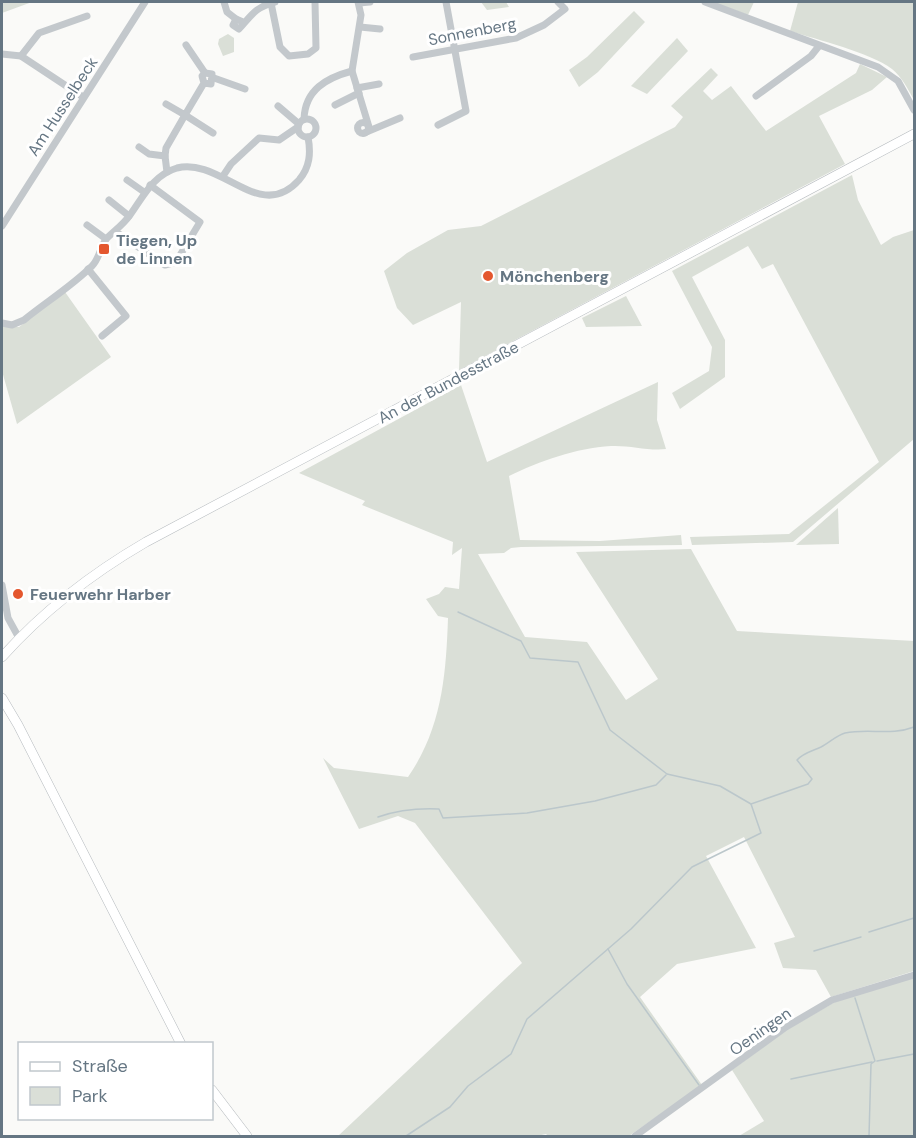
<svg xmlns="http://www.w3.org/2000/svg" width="916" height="1138" font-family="'DM Sans',sans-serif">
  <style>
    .green { fill: #dadfd7 }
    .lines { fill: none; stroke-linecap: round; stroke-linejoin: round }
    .stream { stroke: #bbc7cb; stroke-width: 1.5 }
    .major-casing { stroke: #b5babe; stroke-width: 10 }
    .minor { stroke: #c3c8cc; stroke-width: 7 }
    .major { stroke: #fff; stroke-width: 9 }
    .poi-dot { fill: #e4572e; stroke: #fff; stroke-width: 2 }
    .labels { text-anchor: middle; stroke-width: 6; stroke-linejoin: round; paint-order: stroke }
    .street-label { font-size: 16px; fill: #657683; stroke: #fff }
    .poi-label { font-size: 16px; font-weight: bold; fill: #657683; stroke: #fff; text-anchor: start }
  </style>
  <rect width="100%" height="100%" fill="#fafaf8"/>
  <!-- green -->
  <g class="green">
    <path d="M2 2H32L2 13Z"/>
    <path d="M481 2H506L509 7 487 10Z"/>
    <path d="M713 2H754L748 15Z"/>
    <path d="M798 2H914V100C908 89 902 77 892 69 869 52 818 40 790 31Z"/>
    <path d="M634 11 645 22 598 72 579 87 569 70 587 57Z"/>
    <path d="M228 34 234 38V52L223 56 218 44 219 39Z"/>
    <path d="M677 38 688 51 647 94 631 86Z"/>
    <path d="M860 64 887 77 872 90 819 116 845 164 459 370 461 302 413 325 397 308 384 271 407 253 448 230 481 226 675 127 683 117 671 106 711 68 718 75 703 91 712 100 731 86 766 131 856 73Z"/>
    <path d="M852 175 858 200 881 245 893 237 914 230V439L793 542 692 545 690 537 789 534 879 462 773 264 762 269 748 246 692 277 725 340V377L680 409 672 393 709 371 712 347 672 271Z"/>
    <path d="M65 292 111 357 17 424 2 371V326L19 327Z"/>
    <path d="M626 296 642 326 586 327 582 318Z"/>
    <path d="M658 382 657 420 666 449C648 451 629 445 611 446 576 448 540 461 509 476L520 540 600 541 681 535 682 545 521 547 511 548 504 553 478 554 525 637 587 642 626 700 658 679 576 552 691 549 737 631 914 641V971L831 997 816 970 783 968 774 943 795 937 744 837 706 856 756 948 677 964 640 997 702 1085 629 1136H548L546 1134 537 1136H338L522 963 415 823 398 816 359 829 323 758 334 768 408 777C442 728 446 675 448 618L438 616 426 599 439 594 445 587 459 589 462 548 452 555 453 542 362 505 365 501 299 473 461 385 487 462Z"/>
    <path d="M838 508 839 544 796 545Z"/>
    <path d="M914 977V1136H739L764 1121 732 1070 788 1029 835 1002Z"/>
  </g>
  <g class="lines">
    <!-- stream -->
    <g class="stream">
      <path d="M751 804 808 784 812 779 797 760C803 753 812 751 821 747 829 743 837 735 845 733 869 728 891 736 914 727"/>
      <path d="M378 817C398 810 417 808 439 809L443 818 527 813 595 801 656 785 666 775"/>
      <path d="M869 932 914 918"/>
      <path d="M608 949 627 984 699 1085"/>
      <path d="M814 951 861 937"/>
      <path d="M855 998 875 1061 871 1064 869 1136"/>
      <path d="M877 1061 914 1054"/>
      <path d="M791 1079 872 1062"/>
      <path d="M406 1136 450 1107 468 1086 511 1054 527 1019 631 929 692 867 761 833 751 804 720 786 667 774 610 730 578 662 530 658 521 641 458 612"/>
    </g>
    <defs>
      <g id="major">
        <path d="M2 657C44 610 91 574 146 542L914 134"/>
        <path d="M2 698 18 725 181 1044"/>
        <path d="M212 1090 247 1136"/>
      </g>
    </defs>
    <!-- major casing -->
    <use href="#major" class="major-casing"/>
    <!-- minor -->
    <g class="minor">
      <path d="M224 2 227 12 236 19"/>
      <path d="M358 2 361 15 352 71 369 127"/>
      <path d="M705 2 878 67 898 81 914 110"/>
      <path d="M271 3 280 47 289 56 308 54 316 48 315 2"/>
      <path d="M359 3 370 2"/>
      <path d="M243 22 236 19 233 25 239 29C251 16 255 7 275 2"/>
      <path d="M360 27 380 29"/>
      <path d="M186 45 205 73"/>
      <path d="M2 54 21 56 83 97"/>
      <path d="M21 56 39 33 87 16"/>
      <path d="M413 57 516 38 544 25 565 9 558 2"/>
      <path d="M214 78 245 89"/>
      <path d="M357 88 379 84"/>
      <path d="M756 96 811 56 819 46"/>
      <path d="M166 104 185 115 204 83 202 76 205 73 212 74 211 84 204 83"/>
      <path d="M335 105 359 93"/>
      <path d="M278 106 299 124"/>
      <circle cx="307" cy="128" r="9"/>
      <path d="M304 119C305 90 326 78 352 71"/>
      <circle cx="363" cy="128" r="5.5"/>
      <path d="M438 125 466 111 446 2"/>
      <path d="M364 133 400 118"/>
      <path d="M139 147 149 154 165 156 167 172"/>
      <path d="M165 156 166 148 185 115 213 133"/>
      <path d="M223 176 231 164 259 138 279 140 298 127"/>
      <path d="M127 180 144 192"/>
      <path d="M109 200 129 216"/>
      <path d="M87 225 106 239"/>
      <path d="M2 226 145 2"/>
      <path d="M116 232 165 265 176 262 200 222 150 185"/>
      <path d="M88 269 126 316 102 336"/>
      <path d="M2 323 12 325 24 320C46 302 72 286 92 266 100 258 100 246 107 238 115 230 123 225 130 215 143 197 153 175 177 168 221 157 260 224 299 180 310 167 311 153 308 137"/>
      <path d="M2 585 8 618 19 638"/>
      <path d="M635 1136 786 1027 832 1000 914 975"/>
    </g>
    <!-- major -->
    <use href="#major" class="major"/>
  </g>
  <!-- markers -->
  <g class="poi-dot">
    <rect x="98" y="243" width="12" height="12" rx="3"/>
    <circle cx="488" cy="276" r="6"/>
    <circle cx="18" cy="594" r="6"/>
  </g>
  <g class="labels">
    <!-- street labels -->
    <g class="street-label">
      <text transform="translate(472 31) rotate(-11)" y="6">Sonnenberg</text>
      <text transform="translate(62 106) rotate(-57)" y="6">Am Husselbeck</text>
      <text transform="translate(448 382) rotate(-28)" y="6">An der Bundesstraße</text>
      <text transform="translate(760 1031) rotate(-35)" y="6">Oeningen</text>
    </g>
    <!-- poi labels -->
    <g class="poi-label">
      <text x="116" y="246">Tiegen, Up<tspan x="116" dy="18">de Linnen</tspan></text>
      <text x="500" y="282">Mönchenberg</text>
      <text x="30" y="600">Feuerwehr Harber</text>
    </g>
  </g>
  <!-- border -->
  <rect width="916" height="1138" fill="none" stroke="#657683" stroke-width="6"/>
  <!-- legend -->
  <rect x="18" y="1042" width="195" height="78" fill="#ffffff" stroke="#c1c8cd" stroke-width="1.5"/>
  <rect x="30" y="1062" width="30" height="9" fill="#ffffff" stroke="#c1c8cd" stroke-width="1.5"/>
  <text x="72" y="1072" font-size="18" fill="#657683">Straße</text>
  <rect x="30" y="1087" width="30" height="18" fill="#dadfd7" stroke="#c1c8cd" stroke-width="1.5"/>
  <text x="72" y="1102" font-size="18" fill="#657683">Park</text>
</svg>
